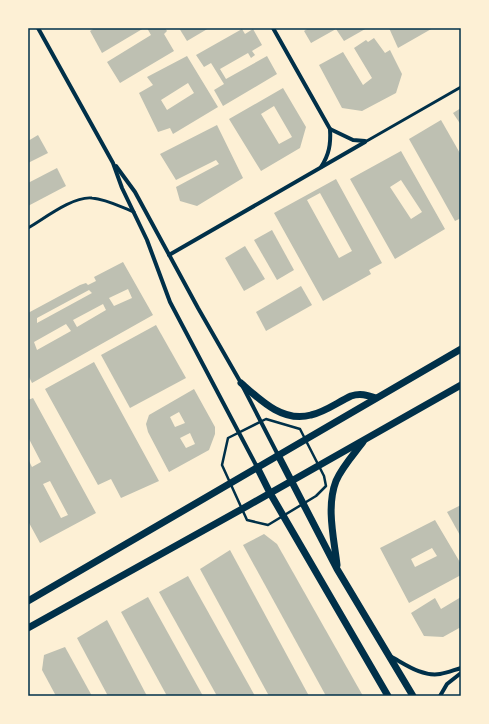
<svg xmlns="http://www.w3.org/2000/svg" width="489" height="724" font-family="'Playfair Display',serif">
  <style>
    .building { fill: #bec0b2; fill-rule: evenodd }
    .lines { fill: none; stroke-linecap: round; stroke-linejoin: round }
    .path { stroke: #003049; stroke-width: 2.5 }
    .service { stroke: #003049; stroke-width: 3 }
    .minor { stroke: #003049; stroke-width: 4 }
    .tertiary { stroke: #003049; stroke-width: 7 }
    .neatline { fill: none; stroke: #003049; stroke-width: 1.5 }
  </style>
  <rect width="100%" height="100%" fill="#fdf0d5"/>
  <!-- building -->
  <g class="building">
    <path d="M95 28H144L102 53 90 31Z"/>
    <path d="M147 28H165L167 31 164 34 174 51 120 83 107 62 151 35Z"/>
    <path d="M179 28H209L187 41Z"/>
    <path d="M309 28H367L344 41 336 29 311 43 304 31Z"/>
    <path d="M389 28H433L398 48Z"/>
    <path d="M242 29 245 34 253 29 262 45 252 51 255 55 251 58 248 53 220 69 226 79 267 56 277 74 223 106 214 90 224 84 211 63 204 67 196 55Z"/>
    <path d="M374 38 385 53 390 50 402 74 396 93 362 111 342 108 319 65 343 52 363 85 372 78 354 48 366 40 368 42Z"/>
    <path d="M187 56 218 107 173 134 170 128 158 132 139 93 153 85 147 77ZM188 83 194 93 167 110 161 100Z"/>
    <path d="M283 88 306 127 300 148 261 171 229 119ZM274 106 292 137 279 144 261 114Z"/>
    <path d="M461 108V125L453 113Z"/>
    <path d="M441 120 461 155V218L455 221 409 139Z"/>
    <path d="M217 125 243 178 197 206 180 201 176 187 219 164 216 160 176 180 160 154Z"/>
    <path d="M38 135 48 153 28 163V141Z"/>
    <path d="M401 151 445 229 395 259 350 179ZM401 180 422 212 411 219 390 187Z"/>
    <path d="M57 168 66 186 28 206V183Z"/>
    <path d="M336 179 382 263 369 270 371 274 323 301 274 213ZM320 193 352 251 339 258 307 200Z"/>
    <path d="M272 230 294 270 277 280 254 240Z"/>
    <path d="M245 246 265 279 244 291 225 258Z"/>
    <path d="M123 262 153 315 32 383 28 375V313L80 285 86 283 88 285 96 281 94 277ZM128 289 132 298 114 306 109 298ZM89 290 92 293 37 323V318ZM103 304 106 310 77 327 73 320ZM66 324 71 331 37 350 34 342Z"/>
    <path d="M301 286 312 305 266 331 256 312Z"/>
    <path d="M156 325 186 378 130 408 101 355Z"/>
    <path d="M94 362 159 481 121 498 111 479 98 485 45 389Z"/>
    <path d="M194 389 215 427V434L209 450 169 472 148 432 146 424 149 415ZM179 412 185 423 175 427 170 417ZM190 433 195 444 186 448 180 438Z"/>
    <path d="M33 398 96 513 40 543 28 521V459L32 467 41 462 28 437V400ZM50 481 68 515 61 518 43 484Z"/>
    <path d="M461 505V537L447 512Z"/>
    <path d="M435 520 461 564V575L409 603 380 548ZM432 548 437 556 415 567 411 559Z"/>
    <path d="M264 534 277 544 363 696H326L243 545Z"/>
    <path d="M230 550 309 696H269L200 569Z"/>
    <path d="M188 576 255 696H217L159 592Z"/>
    <path d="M148 597 203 696H167L121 612Z"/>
    <path d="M461 597V627L443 637 424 636 411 613 435 598 441 609Z"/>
    <path d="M107 620 147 696H108L77 638Z"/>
    <path d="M65 647 92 696H56L42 670 44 655Z"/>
  </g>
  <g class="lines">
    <!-- path -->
    <path class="path" d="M266 419 300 429 324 476 326 486 316 496 268 525 247 520 222 465 228 438Z"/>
    <!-- service -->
    <g class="service">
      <path d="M365 142 461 87"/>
      <path d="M28 228C45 218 73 196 92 198 106 199 121 207 134 212"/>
    </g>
    <!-- minor -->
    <g class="minor">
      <path d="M38 28 113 163 122 188 147 240 170 302 257 467"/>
      <path d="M273 28 330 129C331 144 329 155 321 167"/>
      <path d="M330 129 353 140 365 141"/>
      <path d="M116 166 135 192 198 308 241 383 278 455"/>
      <path d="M169 255 365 142"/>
      <path d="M390 656C405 664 422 677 440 674 447 673 454 670 461 668"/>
      <path d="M440 696 447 684 461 673"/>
    </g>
    <!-- tertiary -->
    <g class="tertiary">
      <path d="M241 383C260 400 283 423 311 415 325 412 338 402 351 396 360 393 367 395 376 398"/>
      <path d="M278 455 337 569 413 696"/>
      <path d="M257 467 270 493 388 696"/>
      <path d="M337 565C334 538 326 507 336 481 342 467 354 454 363 442"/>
      <path d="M28 601 461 349"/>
      <path d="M28 628 242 509 461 385"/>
    </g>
  </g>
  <!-- border -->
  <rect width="489" height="724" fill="none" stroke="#fdf0d5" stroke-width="58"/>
  <rect x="29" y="29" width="431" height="666" class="neatline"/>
</svg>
